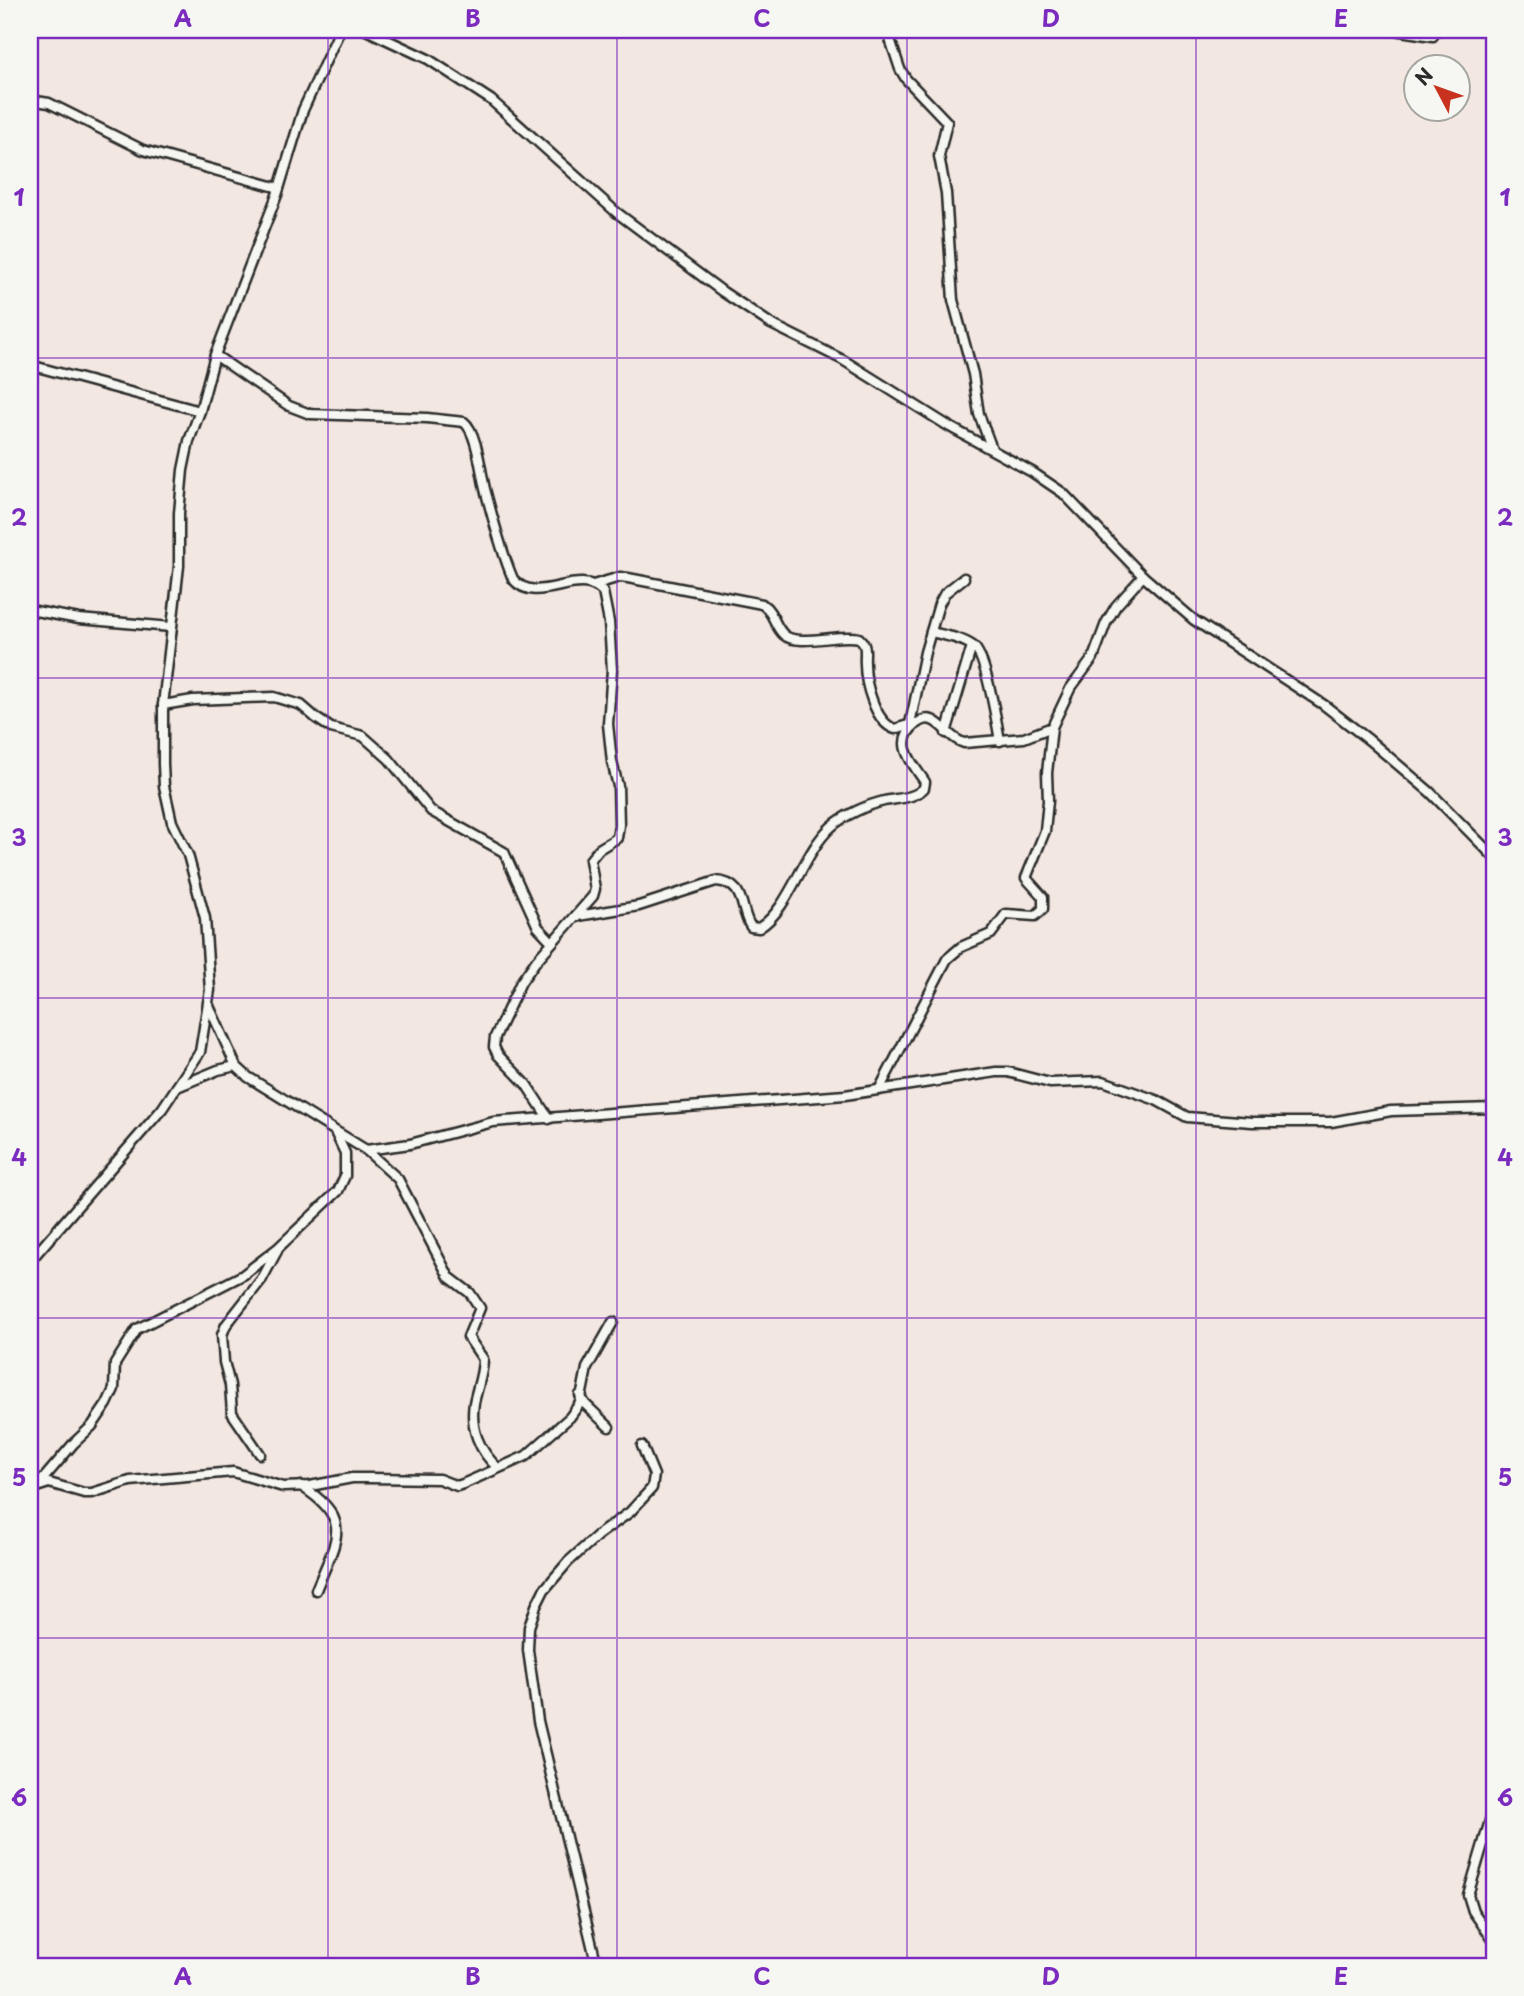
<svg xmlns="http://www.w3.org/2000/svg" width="1524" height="1996" font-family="'Playpen Sans',sans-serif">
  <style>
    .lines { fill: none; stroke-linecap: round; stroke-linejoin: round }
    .minor-casing { stroke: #2b2b2b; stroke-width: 13 }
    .minor { stroke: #f6f6f2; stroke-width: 8 }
    .grid { fill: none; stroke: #7b2cbf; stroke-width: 2; stroke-opacity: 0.55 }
    .neatline { fill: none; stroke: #7b2cbf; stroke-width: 2.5 }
    .grid-label { font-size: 23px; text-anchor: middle; font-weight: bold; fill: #7b2cbf }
  </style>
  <rect width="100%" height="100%" fill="#f3e7e1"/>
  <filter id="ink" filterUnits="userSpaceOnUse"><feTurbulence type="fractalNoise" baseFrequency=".0143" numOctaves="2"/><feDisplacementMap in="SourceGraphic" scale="14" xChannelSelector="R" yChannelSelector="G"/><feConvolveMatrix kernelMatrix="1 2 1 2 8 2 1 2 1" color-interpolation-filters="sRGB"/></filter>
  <g filter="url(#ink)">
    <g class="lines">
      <defs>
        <g id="minor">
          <path d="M366 30 428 59 491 100 616 212 723 292 771 324 843 360 950 427 1032 472 1063 493 1143 576 1194 620 1324 705 1369 740 1430 792 1494 857"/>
          <path d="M887 30 900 69 906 79 947 122 939 156 946 193 953 300 973 374 979 414 992 449"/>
          <path d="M1394 30 1433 36"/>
          <path d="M30 100 49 103 143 150 279 188"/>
          <path d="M215 355 289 406 310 414 427 418 464 422C477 432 481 473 485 489 493 519 501 551 513 579 537 608 578 566 603 592L609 622 612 670 608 724 612 762 618 786 619 825 617 838 599 849 590 860 595 889 593 896 536 961 521 982 495 1037 494 1047 498 1055 526 1084 549 1119"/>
          <path d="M30 365 200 411"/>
          <path d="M593 585 620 577 628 578 762 604C774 612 774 626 784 635 797 647 841 633 859 638 868 646 864 654 865 664 865 683 875 723 895 729L915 723"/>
          <path d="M30 610 79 619 171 627"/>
          <path d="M931 632C944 635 962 638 973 646 986 655 997 724 1000 741"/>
          <path d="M163 705 193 700 274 697 301 705 316 718 331 728 363 736 389 759 431 811 504 852 538 927 552 942"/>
          <path d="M910 724 925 652 939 604 945 593 964 578"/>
          <path d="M946 733 972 646"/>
          <path d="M578 916 639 906 716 881C747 883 739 910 751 927L759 928C790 909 802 854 831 827 843 816 867 805 884 801 898 798 914 799 924 788L925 782C913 764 892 742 916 724 921 720 926 718 932 720 944 725 950 739 964 743L1024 738 1052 727"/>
          <path d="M209 1006 236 1066 248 1077 366 1150 410 1144 493 1122 845 1095 996 1072H1008L1050 1083 1103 1081 1156 1100 1187 1117 1252 1122H1331L1391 1111 1494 1108"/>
          <path d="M177 1087 218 1070 236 1066"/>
          <path d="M880 1088 947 959 961 947 991 934 1006 914 1035 916 1043 909V897L1026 878 1045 831 1048 801 1047 773 1052 727 1070 689 1093 658 1106 623 1116 606 1143 576"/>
          <path d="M366 1150 398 1179 449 1277 470 1293 480 1308 468 1337 483 1359C483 1374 477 1388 474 1403 470 1428 479 1451 498 1468"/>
          <path d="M30 1261 162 1109 200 1052 210 990 205 918 188 855 172 822 164 786 163 764V705L179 566V513L183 470 189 441 200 411 215 355 277 195 303 110 340 30"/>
          <path d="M580 1395 585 1404 609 1427"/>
          <path d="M260 1454 232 1413 230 1385 224 1362 222 1335 226 1325 262 1279 277 1251"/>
          <path d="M38 1485 74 1443 92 1426 107 1404 114 1389 115 1364 137 1329 243 1275 278 1248 338 1191 345 1176V1153L336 1134"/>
          <path d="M301 1486C355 1520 336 1540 316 1590"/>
          <path d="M30 1489 49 1483 84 1493H92L130 1481 233 1472 283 1487 310 1486 352 1478H369L439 1479 457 1486 463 1484 526 1456 570 1417 580 1403 587 1368 613 1322"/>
          <path d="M1494 1807 1468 1895 1473 1911 1494 1941"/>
          <path d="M597 1966 538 1721 528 1650 529 1627 536 1606 544 1590 568 1562 598 1535 630 1512 652 1488 654 1475 642 1446"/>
        </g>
      </defs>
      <!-- minor casing -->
      <use href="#minor" class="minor-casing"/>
      <!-- minor -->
      <use href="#minor" class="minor"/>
    </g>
  </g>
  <!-- grid -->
  <path class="grid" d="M328 30V1966M617 30V1966M907 30V1966M1196 30V1966M30 358H1494M30 678H1494M30 998H1494M30 1318H1494M30 1638H1494"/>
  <!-- margin -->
  <rect width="1524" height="1996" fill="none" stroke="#f6f6f2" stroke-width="77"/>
  <!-- north arrow -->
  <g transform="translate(1437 88) rotate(311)"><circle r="33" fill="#f6f6f2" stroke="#a5a5a2" stroke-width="2"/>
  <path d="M0-5L12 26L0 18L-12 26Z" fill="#c8321e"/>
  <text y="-10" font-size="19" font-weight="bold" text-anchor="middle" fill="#2b2b2b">N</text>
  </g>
  <rect x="38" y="38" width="1448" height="1920" class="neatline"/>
  <g class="grid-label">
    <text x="183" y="27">A</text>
    <text x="473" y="27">B</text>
    <text x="762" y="27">C</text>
    <text x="1051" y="27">D</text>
    <text x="1341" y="27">E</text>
    <text x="19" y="206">1</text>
    <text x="1505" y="206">1</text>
    <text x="19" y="526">2</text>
    <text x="1505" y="526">2</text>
    <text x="19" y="846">3</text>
    <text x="1505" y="846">3</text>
    <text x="19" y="1166">4</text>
    <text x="1505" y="1166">4</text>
    <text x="19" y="1486">5</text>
    <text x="1505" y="1486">5</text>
    <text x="19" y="1806">6</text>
    <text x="1505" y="1806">6</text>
    <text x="183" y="1985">A</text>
    <text x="473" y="1985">B</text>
    <text x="762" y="1985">C</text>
    <text x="1051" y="1985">D</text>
    <text x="1341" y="1985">E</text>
  </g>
</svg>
